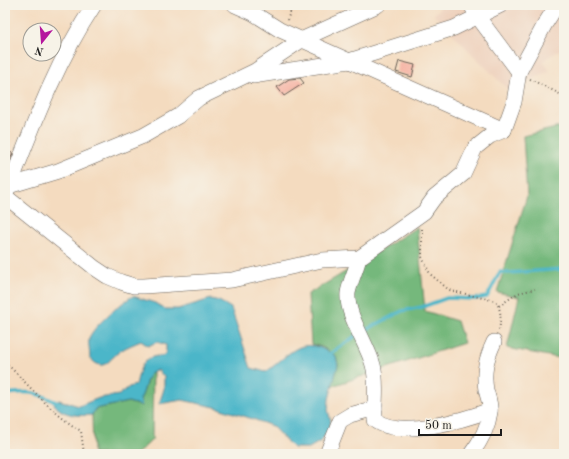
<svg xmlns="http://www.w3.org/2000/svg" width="569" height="459" font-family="'Old Standard TT',serif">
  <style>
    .built { fill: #eed0bb }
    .forest { fill: #74b87b; stroke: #486a4c }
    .water { fill: #4cb6c9; stroke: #346972 }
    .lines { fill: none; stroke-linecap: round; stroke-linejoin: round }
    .stream { stroke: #4cb6c9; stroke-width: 3.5 }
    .building { fill: #f5b0a0 }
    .minor-casing { stroke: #685f55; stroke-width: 16 }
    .path { stroke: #685f55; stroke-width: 2; stroke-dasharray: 1 3; stroke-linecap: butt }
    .minor { stroke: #fff; stroke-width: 15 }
  </style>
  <rect width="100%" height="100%" fill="#f7f3e8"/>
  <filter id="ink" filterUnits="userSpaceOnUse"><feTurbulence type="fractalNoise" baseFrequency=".025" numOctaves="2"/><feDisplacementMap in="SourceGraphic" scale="8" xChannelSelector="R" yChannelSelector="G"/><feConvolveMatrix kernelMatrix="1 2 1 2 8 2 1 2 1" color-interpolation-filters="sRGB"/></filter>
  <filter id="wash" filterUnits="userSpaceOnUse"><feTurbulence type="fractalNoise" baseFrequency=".012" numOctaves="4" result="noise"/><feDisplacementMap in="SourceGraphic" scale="16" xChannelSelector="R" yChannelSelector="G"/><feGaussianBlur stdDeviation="0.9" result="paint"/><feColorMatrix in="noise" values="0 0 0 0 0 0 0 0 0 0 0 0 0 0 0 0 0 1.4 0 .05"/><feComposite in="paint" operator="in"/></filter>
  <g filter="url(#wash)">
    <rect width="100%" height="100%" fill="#f4dbbf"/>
    <!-- built -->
    <path class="built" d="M442 5H564V47L543 61 550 71 508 90 434 15Z"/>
    <!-- forest -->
    <g class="forest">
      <path d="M564 126V359L507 348 519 297 497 292 527 196 523 136Z"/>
      <path d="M417 227 425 311 457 321 464 343 332 386 338 365 336 356 322 347 311 344 308 294 357 265Z"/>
      <path d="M153 371 152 440 137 454H93L92 415 95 409 128 402 142 406 140 399C146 389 145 379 153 371Z"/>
    </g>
    <!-- water -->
    <path class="water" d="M133 296 155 303 165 309H178L211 299 219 301 231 308 251 368 266 372C293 352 301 333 336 356L338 365 329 399 328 410 331 422 328 431 321 441 309 448H293L272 426 253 419 215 407 182 400 159 404 164 389V377L158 370C144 373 147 388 140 399L142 406 128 402 95 409 92 415C78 416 63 416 54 404L59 400 79 406 99 398 119 395 129 387 136 385C140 367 143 355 163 356L166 352V345L157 342 148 346 141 341C134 344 126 347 120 351 109 359 104 374 90 358 90 352 88 345 89 339 91 328 122 302 133 296Z"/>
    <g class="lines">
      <!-- stream -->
      <g class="stream">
        <path d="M362 332 402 311 422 307 447 298 475 299 487 297 500 272 508 273 564 269"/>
        <path d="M328 355 357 335"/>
        <path d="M5 394C34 390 35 393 61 404"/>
      </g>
    </g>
    <g id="blocks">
      <!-- building -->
      <g class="building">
        <path d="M399 61 415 65 412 77 396 72Z"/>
        <path d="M300 78 304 83 284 96 277 87 289 79Z"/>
        <path d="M5 152 13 153 9 163 5 162Z"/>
      </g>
    </g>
  </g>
  <g filter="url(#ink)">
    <use href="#blocks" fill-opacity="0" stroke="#685f55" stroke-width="1"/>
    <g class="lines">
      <defs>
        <g id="minor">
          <path d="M235 5 253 13 280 30 504 130"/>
          <path d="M519 72 545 24 557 5"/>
          <path d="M253 76 349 61 454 28 501 5"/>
          <path d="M5 187 58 171 143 136 178 116 199 98 255 71 303 39 378 5"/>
          <path d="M6 192 10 185C34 123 57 61 94 5"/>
          <path d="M5 196 95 268 107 276 121 282 134 286H144L232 280 322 260 359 258 424 212 434 198 463 174 475 148 490 136 504 130 514 102 519 72 478 17 471 5"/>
          <path d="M359 258C356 270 350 282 348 293 346 315 367 343 373 365 378 382 374 402 375 420 399 439 464 420 490 410"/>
          <path d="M327 454 340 421 350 415 375 408"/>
          <path d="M471 454C481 441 488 428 490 412 491 405 488 397 486 390 483 372 486 359 494 342"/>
        </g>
      </defs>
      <!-- minor casing -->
      <use href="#minor" class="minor-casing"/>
      <!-- path -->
      <g class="path">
        <path d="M287 20 293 5"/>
        <path d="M530 79 564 96"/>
        <path d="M422 229V257L430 274 449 290 495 301C502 309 501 320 499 330"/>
        <path d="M499 306 518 293 535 289"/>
        <path d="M5 362C30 386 51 413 81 431L84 454"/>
      </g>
      <!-- minor -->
      <use href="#minor" class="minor"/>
    </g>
  </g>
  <!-- margin -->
  <rect width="569" height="459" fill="none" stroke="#f7f3e8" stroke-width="20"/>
  <!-- north arrow -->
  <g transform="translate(42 42) rotate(197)"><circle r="19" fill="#f7f3e8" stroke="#9f9d96"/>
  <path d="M0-3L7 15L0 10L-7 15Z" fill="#b5179e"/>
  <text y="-6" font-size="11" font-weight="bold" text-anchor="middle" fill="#1c1c1c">N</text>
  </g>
  <!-- scale -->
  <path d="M419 429v6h82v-6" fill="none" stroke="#1c1c1c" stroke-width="2"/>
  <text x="425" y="429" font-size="12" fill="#1c1c1c" stroke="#f7f3e8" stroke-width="3" paint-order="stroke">50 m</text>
</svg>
